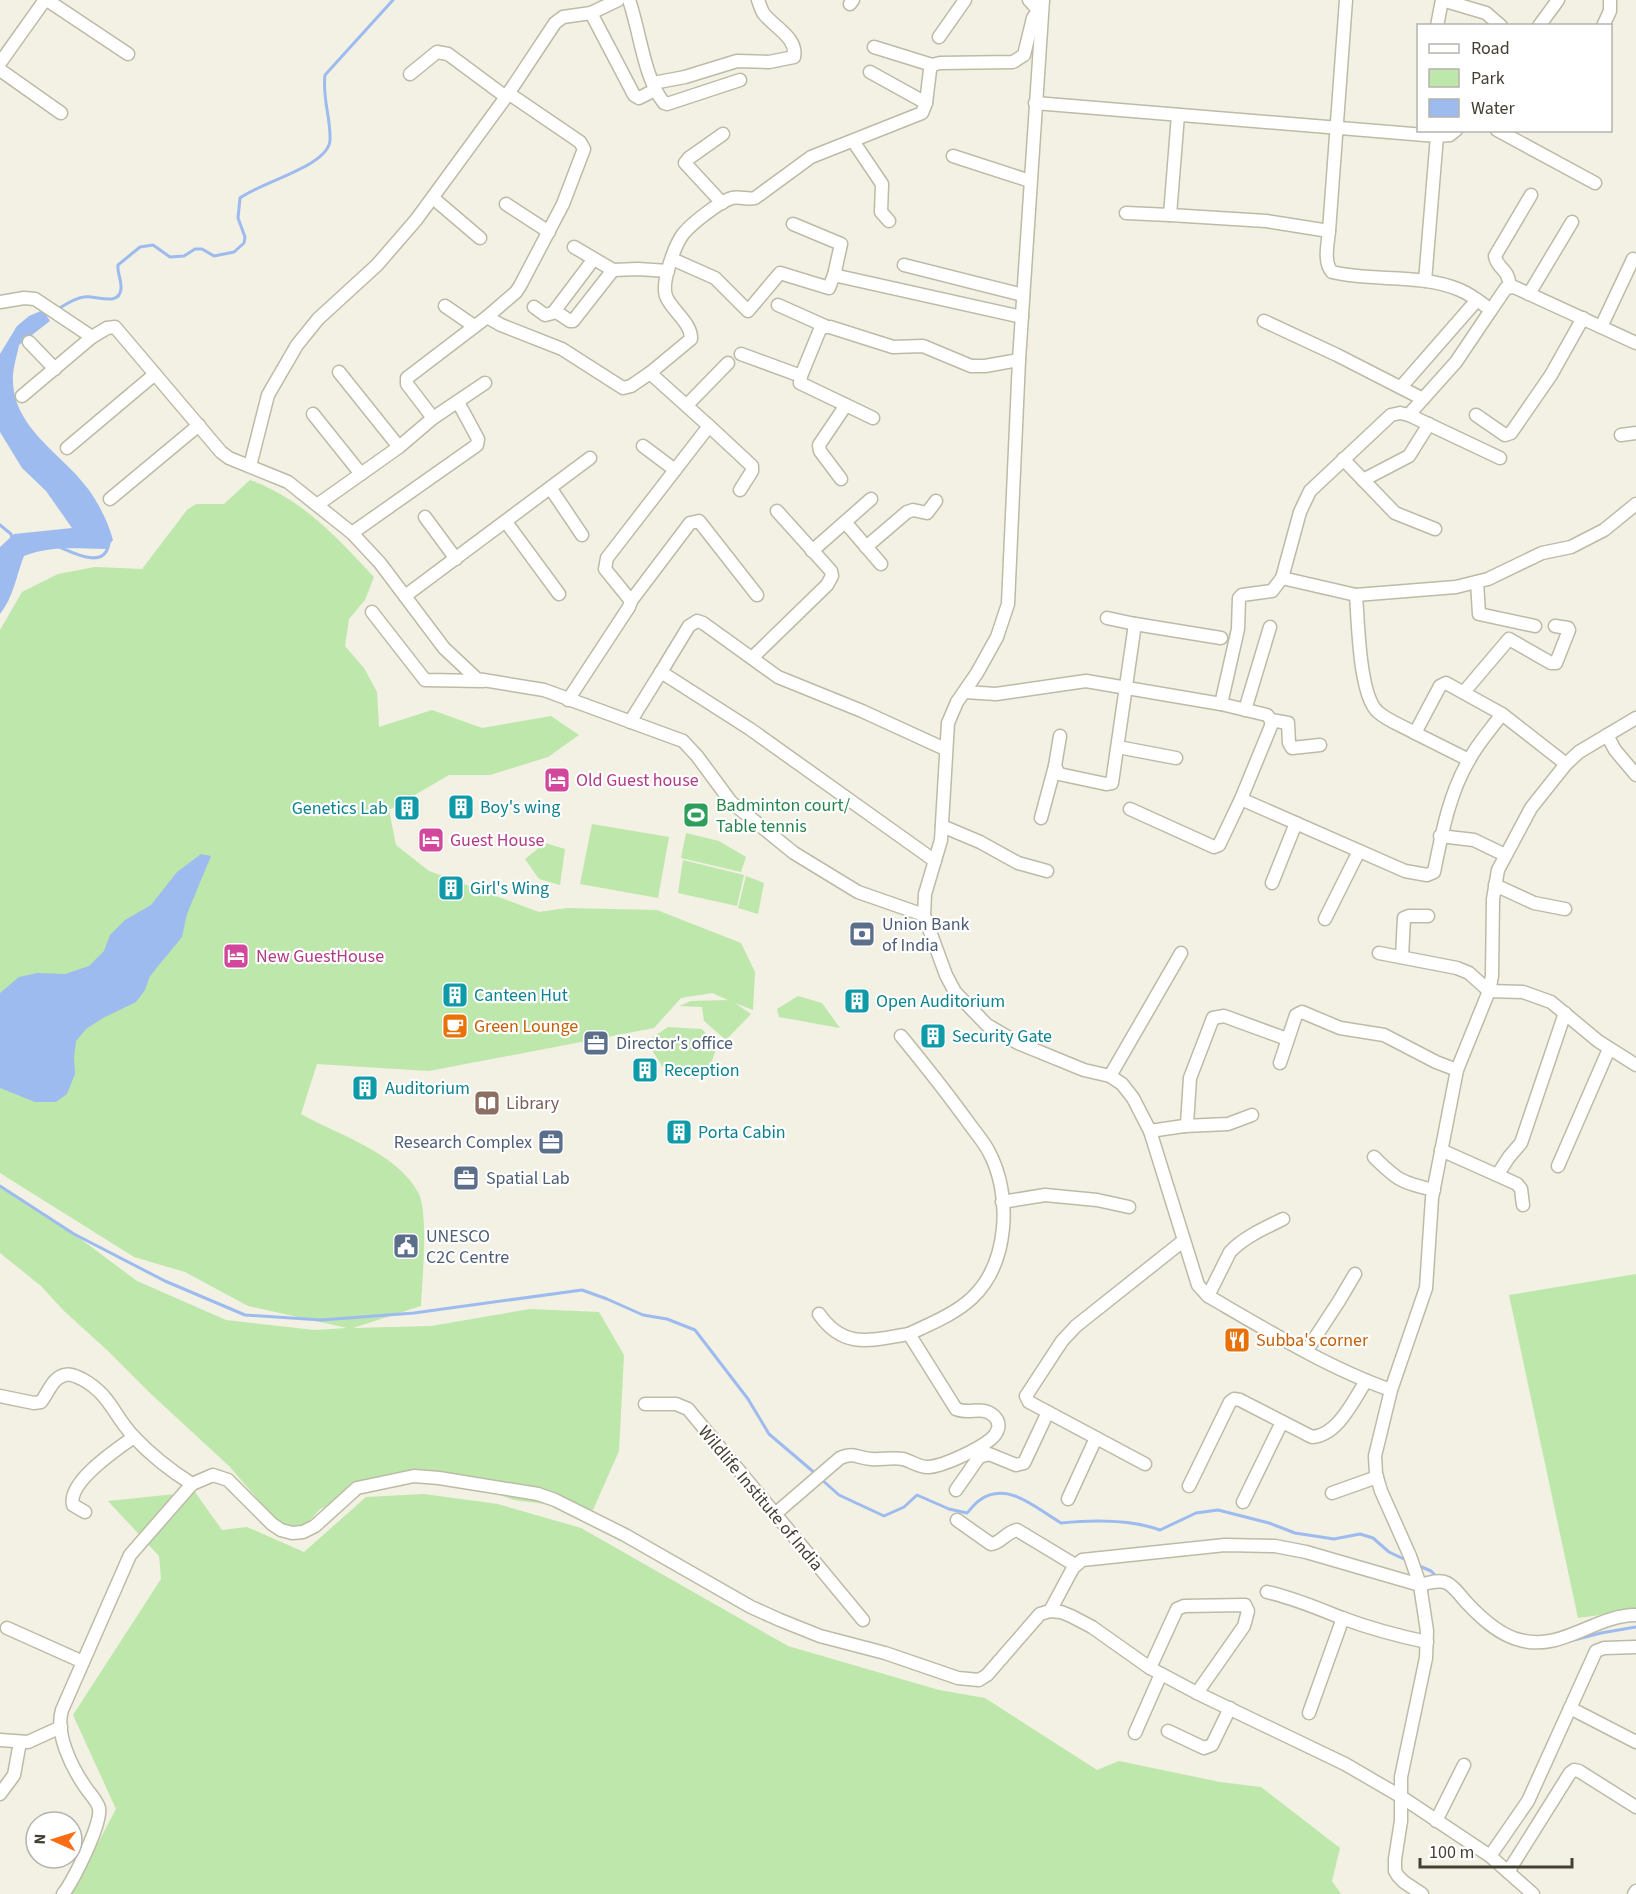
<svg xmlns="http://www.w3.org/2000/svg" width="1636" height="1894" font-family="'Source Sans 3',sans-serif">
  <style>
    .green { fill: #bee7ab }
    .water { fill: #9ebbf0 }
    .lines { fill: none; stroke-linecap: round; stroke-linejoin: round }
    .stream { stroke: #9ebbf0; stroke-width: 3 }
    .street-casing { stroke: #bdbba6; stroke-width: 15 }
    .street { stroke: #fff; stroke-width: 12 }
    .labels { text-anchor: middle; stroke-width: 4.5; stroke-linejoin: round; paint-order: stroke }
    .hotel-label { font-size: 18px; fill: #b23c85; stroke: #fff; text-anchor: start }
    .leisure-label { font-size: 18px; fill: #27864d; stroke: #fff; text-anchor: start }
    .culture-label { font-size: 18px; fill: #0d838f; stroke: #fff; text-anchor: start }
    .service-label { font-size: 18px; fill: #4e5e75; stroke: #fff; text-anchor: start }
    .food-label { font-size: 18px; fill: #c56008; stroke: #fff; text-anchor: start }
    .education-label { font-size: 18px; fill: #785e54; stroke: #fff; text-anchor: start }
    .street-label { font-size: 18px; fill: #444134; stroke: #fff }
  </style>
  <rect width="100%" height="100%" fill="#f2f1e3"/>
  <!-- green -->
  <g class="green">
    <path d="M250 480C303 499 337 538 374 577L365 600 349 619 345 646 364 668 377 692 379 727 432 710 482 728 551 716 579 735 548 757 490 775H449L389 810 396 845 429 871 539 912 567 908 657 910 741 943 755 972 753 1010 735 1003 751 1014 726 1040 704 1021 702 1007 679 1006 691 1001 728 1000 712 993 681 998 654 1028 429 1071 317 1064 301 1114C338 1135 396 1152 418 1192 429 1212 422 1281 421 1306L353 1328 431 1326 530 1309 599 1312 624 1355 619 1451 593 1510 514 1500 436 1473 363 1492 320 1509 293 1540 229 1466 151 1394 107 1350 64 1311 41 1286 0 1253V1186L74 1234 137 1281 226 1320 314 1330 347 1328 248 1306 185 1272 134 1257 0 1173V630L22 592 58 574 95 567 142 569 187 510 196 504H224Z"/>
    <path d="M592 824 669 837 658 898 580 884Z"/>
    <path d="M686 833 719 841 746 857 741 872 681 858Z"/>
    <path d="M545 843 565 849 560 885 539 879 525 859Z"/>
    <path d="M683 860 744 875 737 906 678 893Z"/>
    <path d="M746 876 764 883 758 914 738 908Z"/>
    <path d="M798 996 822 1003 840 1028 779 1017 777 1009Z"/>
    <path d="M668 1027 702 1029 717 1047 711 1064 696 1073 664 1069 648 1044 653 1037Z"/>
    <path d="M1636 1274V1610L1578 1618 1509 1295Z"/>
    <path d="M195 1492 222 1530 247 1527 304 1552 366 1497 424 1494 498 1504 581 1528 788 1646 939 1690 985 1698 1097 1770 1119 1761 1220 1782 1261 1787 1340 1848 1332 1881 1341 1894H71L116 1809 73 1715 161 1579 159 1556 108 1501Z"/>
  </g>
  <!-- water -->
  <g class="water">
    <path d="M43 310 50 321 19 345C17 356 12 370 13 382 15 430 63 454 89 490 100 506 108 522 113 540L106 549C76 549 53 545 24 556 16 576 14 596 0 614V547L14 534 72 528 46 491 22 468 0 432V354L17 326 29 316Z"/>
    <path d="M201 854 211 856 187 914 182 937 150 976 145 990 136 1002 103 1018 86 1029 76 1041 74 1057 75 1074 67 1094 56 1102H35L0 1088V993L19 977 37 973 65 974 89 966 104 951 110 935 125 920 151 905 177 872Z"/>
  </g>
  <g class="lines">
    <!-- stream -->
    <g class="stream">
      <path d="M58 309C66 304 75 298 84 297 96 295 119 307 121 289 122 280 117 274 118 265L140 247 153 245 170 257 184 256 195 249H202L214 256 234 252 244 243 245 237 238 218 240 198C261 182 329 166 330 140 331 118 322 98 325 75L393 0"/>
      <path d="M0 525 11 534 12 539"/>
      <path d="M57 546C72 552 105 571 109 543"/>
      <path d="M0 1186 74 1234 165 1281 245 1315 321 1320 414 1313 582 1290 607 1299 643 1315 667 1319 695 1330 748 1399 769 1434 816 1474"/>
      <path d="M821 1479 839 1495 884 1516 904 1507 917 1495 949 1509 967 1513C971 1509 975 1503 980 1500 1008 1480 1038 1510 1061 1523 1093 1520 1130 1519 1160 1530L1196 1513 1218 1510 1269 1523 1295 1533 1334 1539 1360 1534 1373 1538 1389 1552 1408 1561"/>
      <path d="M1417 1565 1431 1571 1437 1577"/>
      <path d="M1570 1641 1601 1633 1636 1627"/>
    </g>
    <defs>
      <g id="street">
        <path d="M629 0C640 31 644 79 664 103L667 104 740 80"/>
        <path d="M1029 0 1038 10"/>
        <path d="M1043 0 1019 360 1008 604 997 637 977 673 957 702 948 723 941 840 925 894 924 915 946 975 955 992 987 1025 1018 1043 1084 1070 1110 1076 1122 1084 1133 1098 1150 1131 1198 1285 1208 1296C1265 1329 1330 1369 1391 1390"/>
        <path d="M1442 0 1486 13 1501 26"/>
        <path d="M850 4 853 0"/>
        <path d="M591 13 634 95 639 98 655 90"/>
        <path d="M1437 26 1442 0"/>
        <path d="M1539 26 1558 0"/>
        <path d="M1603 26 1610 11V0"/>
        <path d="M939 37 965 0"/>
        <path d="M874 47 932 65"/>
        <path d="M0 63 42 4 47 0 128 54"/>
        <path d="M0 70 61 113"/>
        <path d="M870 72 926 103"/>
        <path d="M410 74 437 52 448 54 506 97"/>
        <path d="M653 83 685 77 737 61 769 62 794 57C798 38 774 27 764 14 761 10 760 5 758 0"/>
        <path d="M1035 103 1437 136 1425 281"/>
        <path d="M1178 115 1170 215 1266 221 1329 231 1346 0"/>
        <path d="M1497 130 1595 183"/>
        <path d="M1437 136 1450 135 1456 130"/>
        <path d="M853 141 882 184 881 212 889 221"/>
        <path d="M953 156 1030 181"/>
        <path d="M433 198 480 238"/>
        <path d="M722 203 685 163 689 158 723 134"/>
        <path d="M506 204 549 232"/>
        <path d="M1126 213 1170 215"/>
        <path d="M793 224 841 244 835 271 838 276 1022 317"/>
        <path d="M1329 231C1328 243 1323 262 1332 272 1374 282 1420 273 1460 290 1472 295 1481 303 1491 310L1456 362 1413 410 1409 415 1400 413 1391 415 1310 491 1300 512 1282 578 1356 595 1456 587 1488 579 1542 553 1571 547 1604 530 1636 504"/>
        <path d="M574 247 613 270 638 269 668 271"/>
        <path d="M672 259 715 278 748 311 780 273 829 288 835 272"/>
        <path d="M904 265 1023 295"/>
        <path d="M1510 287C1508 266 1497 270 1495 256L1531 195"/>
        <path d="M1529 294 1572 222"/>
        <path d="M0 302 24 298 35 299 92 337 107 328 115 327 221 452 229 458 288 482 352 533 380 563 444 648 477 679 544 690 683 741 697 756 731 802 794 853 858 892 924 915"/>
        <path d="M778 305 825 326"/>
        <path d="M445 306 474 326"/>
        <path d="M534 307 545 315 553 313 593 260"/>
        <path d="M1491 310 1506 288 1514 287 1636 343"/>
        <path d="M555 311 570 321H573L613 270"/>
        <path d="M487 317 516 292 520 286 563 204 584 149 580 142 508 93"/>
        <path d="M1264 321 1337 355 1423 399"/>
        <path d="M1601 327 1633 259"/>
        <path d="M29 342 55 369"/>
        <path d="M741 354 801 376"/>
        <path d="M339 372 399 447"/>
        <path d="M1401 387 1477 300"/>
        <path d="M22 396 92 337"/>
        <path d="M687 405 728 363"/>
        <path d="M313 414 361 474"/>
        <path d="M1409 415 1500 458"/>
        <path d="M1476 415 1505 435 1511 433 1551 375 1583 318"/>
        <path d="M433 418 407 384V378L487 317 501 325 562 349 623 388 631 386 650 373"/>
        <path d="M873 418 800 383 801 376 821 327H830L893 347 923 346 971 366H985L1019 360"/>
        <path d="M709 426 752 466V471L740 490"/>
        <path d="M1621 435 1636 433"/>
        <path d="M643 446 675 470"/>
        <path d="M67 448 155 374"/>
        <path d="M1343 459 1395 513 1435 529"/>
        <path d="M250 466 268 395 297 345 318 319 377 265 416 220 506 97 555 23 563 17 591 13 618 0"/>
        <path d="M841 479 820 451 819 445 846 405"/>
        <path d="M1363 480 1409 456 1429 424"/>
        <path d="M551 489 582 535"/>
        <path d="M110 499 199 425"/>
        <path d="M317 505 399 447 433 418 485 383"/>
        <path d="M425 517 456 559"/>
        <path d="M506 522 559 594"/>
        <path d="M845 522 881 564"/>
        <path d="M352 533 477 445 478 439 458 402"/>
        <path d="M866 547 907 512 913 510 927 513 936 501"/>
        <path d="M812 551 871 499"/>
        <path d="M1477 582 1479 614 1535 626"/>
        <path d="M1356 595C1358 620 1359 696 1378 712 1388 721 1403 726 1415 733"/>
        <path d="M405 596 590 458"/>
        <path d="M631 601 690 523 699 521 757 595"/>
        <path d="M372 612 425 680 483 681"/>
        <path d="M1107 618 1135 624"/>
        <path d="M753 657 827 585 832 576 831 571 777 511"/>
        <path d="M965 692 996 694 1086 681 1221 704 1267 715 1271 720V726L1241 799 1405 871 1427 875 1434 872C1442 833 1449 794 1469 760 1478 743 1491 729 1502 714"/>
        <path d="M1464 692 1509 639 1551 663H1556L1569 630 1568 628 1555 626"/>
        <path d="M568 700 629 607 631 601 605 569 607 558 709 426 650 373 691 339C692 323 671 310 666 296 661 282 675 245 683 234 692 223 719 202 732 198 740 196 747 200 755 198L811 157 922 113 926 103 930 70 932 65 940 63 1013 62 1024 55 1033 18 1041 7"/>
        <path d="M1221 704 1238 629 1239 598 1242 595 1272 591 1282 578"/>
        <path d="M1245 710 1270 627"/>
        <path d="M1271 720 1288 723 1289 743 1292 748 1320 745"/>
        <path d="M630 722 661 672"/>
        <path d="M1607 735 1615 750 1636 775"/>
        <path d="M1060 736 1055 766 1059 774 1106 784 1112 783 1135 624 1221 638"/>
        <path d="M1118 747 1176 758"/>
        <path d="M1469 760 1415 733 1440 686 1446 683 1502 714 1566 764"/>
        <path d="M1130 809 1214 847 1219 845 1221 841 1241 799"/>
        <path d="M1041 818 1055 766"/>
        <path d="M942 826 980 842 1018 863 1047 871"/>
        <path d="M1440 836 1474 840 1505 855"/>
        <path d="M935 861 750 729 661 672 689 626 697 621 703 623 778 677 862 711 945 749"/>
        <path d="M1272 883 1296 823"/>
        <path d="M1495 885 1534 903 1565 909"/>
        <path d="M1325 919 1359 851"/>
        <path d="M1379 953 1457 968 1469 973 1489 991 1523 992 1551 1002 1598 1041 1636 1065"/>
        <path d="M1402 957 1404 918 1409 916H1428"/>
        <path d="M1280 1063 1296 1015 1302 1012 1340 1028 1384 1035 1436 1062 1457 1070"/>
        <path d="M1110 1076 1181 953"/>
        <path d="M1184 1126 1228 1124 1252 1115"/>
        <path d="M1150 1131 1184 1126 1187 1124 1190 1078 1213 1018 1224 1016 1287 1039"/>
        <path d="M1441 1150 1517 1184 1521 1189 1523 1205"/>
        <path d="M1374 1157C1397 1180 1402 1183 1434 1190"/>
        <path d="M1558 1166 1609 1049"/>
        <path d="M1498 1174 1509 1157 1521 1143 1565 1013"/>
        <path d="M1002 1202 1045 1195 1097 1200 1129 1207"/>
        <path d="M1208 1296 1230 1252C1244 1237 1265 1228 1283 1219"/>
        <path d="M819 1314C844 1350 871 1340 909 1334"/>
        <path d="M1307 1350 1339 1301 1355 1274"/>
        <path d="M0 1396 34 1403 41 1402C48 1393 53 1377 65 1375 71 1373 77 1377 82 1379 111 1395 113 1415 134 1437 151 1455 171 1471 192 1484"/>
        <path d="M645 1404H676L688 1409 863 1620"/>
        <path d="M1145 1464 1029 1402 1026 1396 1062 1341 1076 1326 1183 1241"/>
        <path d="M1189 1486 1230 1402 1234 1399 1240 1400 1312 1437C1338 1435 1353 1401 1366 1381"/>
        <path d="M956 1490 979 1457 989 1454 1016 1465 1024 1463 1048 1412"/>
        <path d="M1332 1493 1377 1477"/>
        <path d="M1068 1499 1096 1438"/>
        <path d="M1243 1502 1282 1422"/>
        <path d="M85 1512 73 1505C67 1482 117 1449 134 1437"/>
        <path d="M775 1514 840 1458C855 1452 857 1458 871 1459 881 1460 892 1457 903 1459 911 1461 920 1468 929 1467 944 1466 979 1449 991 1439 998 1433 1002 1424 994 1416 982 1405 970 1415 956 1409L909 1334C930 1324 955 1314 972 1298 1009 1263 1012 1195 989 1152 984 1142 975 1132 968 1122 947 1093 924 1064 901 1036"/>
        <path d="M957 1520 991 1544C1001 1543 1006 1532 1017 1530L1075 1565"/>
        <path d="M1267 1592C1294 1598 1317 1608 1342 1618 1369 1628 1398 1636 1427 1642"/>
        <path d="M1050 1611 1073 1568 1082 1560 1225 1545 1275 1546 1306 1552 1420 1585C1428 1583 1439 1579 1447 1583 1455 1587 1461 1597 1467 1603 1481 1618 1499 1635 1520 1640 1561 1652 1595 1615 1636 1615"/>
        <path d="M7 1628 83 1662"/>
        <path d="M1150 1668 1177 1609 1184 1606 1245 1605 1248 1611 1244 1626 1197 1693"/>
        <path d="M1570 1708 1636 1742"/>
        <path d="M1309 1713 1343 1618"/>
        <path d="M1168 1731 1204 1748 1212 1745 1230 1708"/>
        <path d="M1135 1733 1161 1674"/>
        <path d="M0 1740 28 1742 61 1727"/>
        <path d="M0 1794 14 1775 20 1742"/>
        <path d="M1436 1821 1464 1765"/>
        <path d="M1490 1856 1528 1801 1596 1651 1604 1648 1636 1647"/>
        <path d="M1508 1872 1570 1773 1574 1770 1579 1771 1636 1807"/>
        <path d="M63 1894C73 1881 102 1824 99 1808 97 1800 88 1792 84 1785 71 1766 55 1733 62 1710L130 1555 192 1484 213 1475 228 1480 272 1524 281 1530 292 1533 303 1532 315 1526 357 1488 414 1476 439 1478 538 1494 555 1500 625 1535 751 1607 780 1620 820 1636 885 1653 958 1678 979 1680 987 1675 1040 1614 1050 1611 1061 1612 1071 1616 1092 1627 1150 1668 1197 1693 1345 1764 1400 1796 1490 1856 1533 1894"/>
        <path d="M1422 1894 1404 1882 1398 1876 1395 1871V1859L1401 1821V1777L1426 1658 1427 1631 1420 1585 1410 1556 1381 1491 1376 1474 1375 1456 1391 1390 1426 1288 1432 1198 1457 1070 1489 991 1492 976 1493 899 1498 870 1531 808 1566 764 1579 752 1636 718"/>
        <path d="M1634 1894 1636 1891"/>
      </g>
    </defs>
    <!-- street casing -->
    <use href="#street" class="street-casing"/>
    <!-- street -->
    <use href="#street" class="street"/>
  </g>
  <!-- icons -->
  <defs>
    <symbol id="hotel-square" viewBox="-11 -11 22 22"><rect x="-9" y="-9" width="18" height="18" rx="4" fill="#d1479c" stroke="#fff"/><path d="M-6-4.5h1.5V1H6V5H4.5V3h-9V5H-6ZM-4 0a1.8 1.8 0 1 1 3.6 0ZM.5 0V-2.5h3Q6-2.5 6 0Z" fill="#fff"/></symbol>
    <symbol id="building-square" viewBox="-11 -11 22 22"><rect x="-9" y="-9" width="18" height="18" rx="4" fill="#0f9aa8" stroke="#fff"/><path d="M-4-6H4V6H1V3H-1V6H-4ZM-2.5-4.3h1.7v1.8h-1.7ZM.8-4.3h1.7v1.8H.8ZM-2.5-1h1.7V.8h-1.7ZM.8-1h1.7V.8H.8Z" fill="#fff"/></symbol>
    <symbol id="stadium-square" viewBox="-11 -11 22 22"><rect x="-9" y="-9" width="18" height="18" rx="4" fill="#2e9e5b" stroke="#fff"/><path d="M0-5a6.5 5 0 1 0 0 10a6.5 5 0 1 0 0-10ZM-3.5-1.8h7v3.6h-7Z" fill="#fff"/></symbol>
    <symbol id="bank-square" viewBox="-11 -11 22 22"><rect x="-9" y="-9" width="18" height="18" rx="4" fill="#5c6f8a" stroke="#fff"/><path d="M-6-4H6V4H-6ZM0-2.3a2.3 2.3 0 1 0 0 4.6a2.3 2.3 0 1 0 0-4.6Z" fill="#fff"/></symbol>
    <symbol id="cafe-square" viewBox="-11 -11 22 22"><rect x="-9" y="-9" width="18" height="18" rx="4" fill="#e8710a" stroke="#fff"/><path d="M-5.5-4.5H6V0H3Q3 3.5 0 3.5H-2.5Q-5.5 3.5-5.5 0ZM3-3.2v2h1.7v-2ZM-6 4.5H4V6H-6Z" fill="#fff"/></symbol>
    <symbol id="office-square" viewBox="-11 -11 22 22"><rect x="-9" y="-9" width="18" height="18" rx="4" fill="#5c6f8a" stroke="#fff"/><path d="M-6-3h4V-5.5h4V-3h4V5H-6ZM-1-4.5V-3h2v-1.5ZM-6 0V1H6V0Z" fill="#fff"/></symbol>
    <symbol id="library-square" viewBox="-11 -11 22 22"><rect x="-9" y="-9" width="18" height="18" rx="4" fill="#8d6e63" stroke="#fff"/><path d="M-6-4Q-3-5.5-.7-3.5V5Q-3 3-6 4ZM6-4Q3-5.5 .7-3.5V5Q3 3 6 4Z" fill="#fff"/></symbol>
    <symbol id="civic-square" viewBox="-11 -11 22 22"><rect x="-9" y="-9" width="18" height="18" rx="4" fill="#5c6f8a" stroke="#fff"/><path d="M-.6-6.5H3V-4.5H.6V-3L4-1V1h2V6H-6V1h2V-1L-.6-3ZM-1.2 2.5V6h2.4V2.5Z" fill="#fff"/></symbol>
    <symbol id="restaurant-square" viewBox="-11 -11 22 22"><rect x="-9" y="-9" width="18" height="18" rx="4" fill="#e8710a" stroke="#fff"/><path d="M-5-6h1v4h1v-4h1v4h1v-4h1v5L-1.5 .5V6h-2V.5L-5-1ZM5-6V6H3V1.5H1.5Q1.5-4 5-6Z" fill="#fff"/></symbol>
  </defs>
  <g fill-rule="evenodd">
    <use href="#hotel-square" x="542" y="765" width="30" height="30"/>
    <use href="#building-square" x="446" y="792" width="30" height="30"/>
    <use href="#building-square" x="392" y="793" width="30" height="30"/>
    <use href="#stadium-square" x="681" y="800" width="30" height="30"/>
    <use href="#hotel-square" x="416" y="825" width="30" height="30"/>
    <use href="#building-square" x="436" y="873" width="30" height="30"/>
    <use href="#bank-square" x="847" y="919" width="30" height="30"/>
    <use href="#hotel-square" x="221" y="941" width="30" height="30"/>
    <use href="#building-square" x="440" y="980" width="30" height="30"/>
    <use href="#building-square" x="842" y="986" width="30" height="30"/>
    <use href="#cafe-square" x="440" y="1011" width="30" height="30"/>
    <use href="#building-square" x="918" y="1021" width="30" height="30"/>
    <use href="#office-square" x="581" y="1028" width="30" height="30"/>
    <use href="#building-square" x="630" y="1055" width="30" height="30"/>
    <use href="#building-square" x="350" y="1073" width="30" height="30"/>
    <use href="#library-square" x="472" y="1088" width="30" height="30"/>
    <use href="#building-square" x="664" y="1117" width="30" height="30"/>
    <use href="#office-square" x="536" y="1127" width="30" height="30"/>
    <use href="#office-square" x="451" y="1163" width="30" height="30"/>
    <use href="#civic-square" x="391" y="1231" width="30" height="30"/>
    <use href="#restaurant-square" x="1222" y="1325" width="30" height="30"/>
  </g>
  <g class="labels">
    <!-- hotel labels -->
    <g class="hotel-label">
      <text x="576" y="786">Old Guest house</text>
      <text x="450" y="846">Guest House</text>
      <text x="256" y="962">New GuestHouse</text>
    </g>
    <!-- leisure labels -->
    <g class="leisure-label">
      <text x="716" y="811">Badminton court/<tspan x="716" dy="21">Table tennis</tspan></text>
    </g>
    <!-- culture labels -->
    <g class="culture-label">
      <text x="480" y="813">Boy's wing</text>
      <text x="388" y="814" text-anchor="end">Genetics Lab</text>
      <text x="470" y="894">Girl's Wing</text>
      <text x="474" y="1001">Canteen Hut</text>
      <text x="876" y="1007">Open Auditorium</text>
      <text x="952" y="1042">Security Gate</text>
      <text x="664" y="1076">Reception</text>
      <text x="385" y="1094">Auditorium</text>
      <text x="698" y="1138">Porta Cabin</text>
    </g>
    <!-- service labels -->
    <g class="service-label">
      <text x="882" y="930">Union Bank<tspan x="882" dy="21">of India</tspan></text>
      <text x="616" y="1049">Director's office</text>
      <text x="532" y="1148" text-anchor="end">Research Complex</text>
      <text x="486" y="1184">Spatial Lab</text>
      <text x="426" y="1242">UNESCO<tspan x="426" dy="21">C2C Centre</tspan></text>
    </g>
    <!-- food labels -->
    <g class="food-label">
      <text x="474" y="1032">Green Lounge</text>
      <text x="1256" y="1346">Subba's corner</text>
    </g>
    <!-- education labels -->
    <g class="education-label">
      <text x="506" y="1109">Library</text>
    </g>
    <!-- street labels -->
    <g class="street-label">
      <text transform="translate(761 1498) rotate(50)" y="6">Wildlife Institute of India</text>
    </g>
  </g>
  <!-- legend -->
  <rect x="1417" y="24" width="195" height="108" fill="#ffffff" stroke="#b4b3ae" stroke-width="1.5"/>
  <rect x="1429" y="44" width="30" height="9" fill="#ffffff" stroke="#b4b3ae" stroke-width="1.5"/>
  <text x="1471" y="54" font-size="18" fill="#444134">Road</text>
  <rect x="1429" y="69" width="30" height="18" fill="#bee7ab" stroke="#b4b3ae" stroke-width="1.5"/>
  <text x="1471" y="84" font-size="18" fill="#444134">Park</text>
  <rect x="1429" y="99" width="30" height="18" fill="#9ebbf0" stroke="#b4b3ae" stroke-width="1.5"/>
  <text x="1471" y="114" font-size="18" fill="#444134">Water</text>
  <!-- north arrow -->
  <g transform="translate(54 1840) rotate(273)"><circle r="28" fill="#ffffff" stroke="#b4b3ae" stroke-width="1.5"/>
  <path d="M0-4.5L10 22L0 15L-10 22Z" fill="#fa6d12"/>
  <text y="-9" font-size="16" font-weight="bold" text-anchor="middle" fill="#444134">N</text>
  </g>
  <!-- scale -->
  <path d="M1420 1858v9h152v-9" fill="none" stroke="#444134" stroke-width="3"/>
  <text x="1429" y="1858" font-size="18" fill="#444134" stroke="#ffffff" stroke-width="4.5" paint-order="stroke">100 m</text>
</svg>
